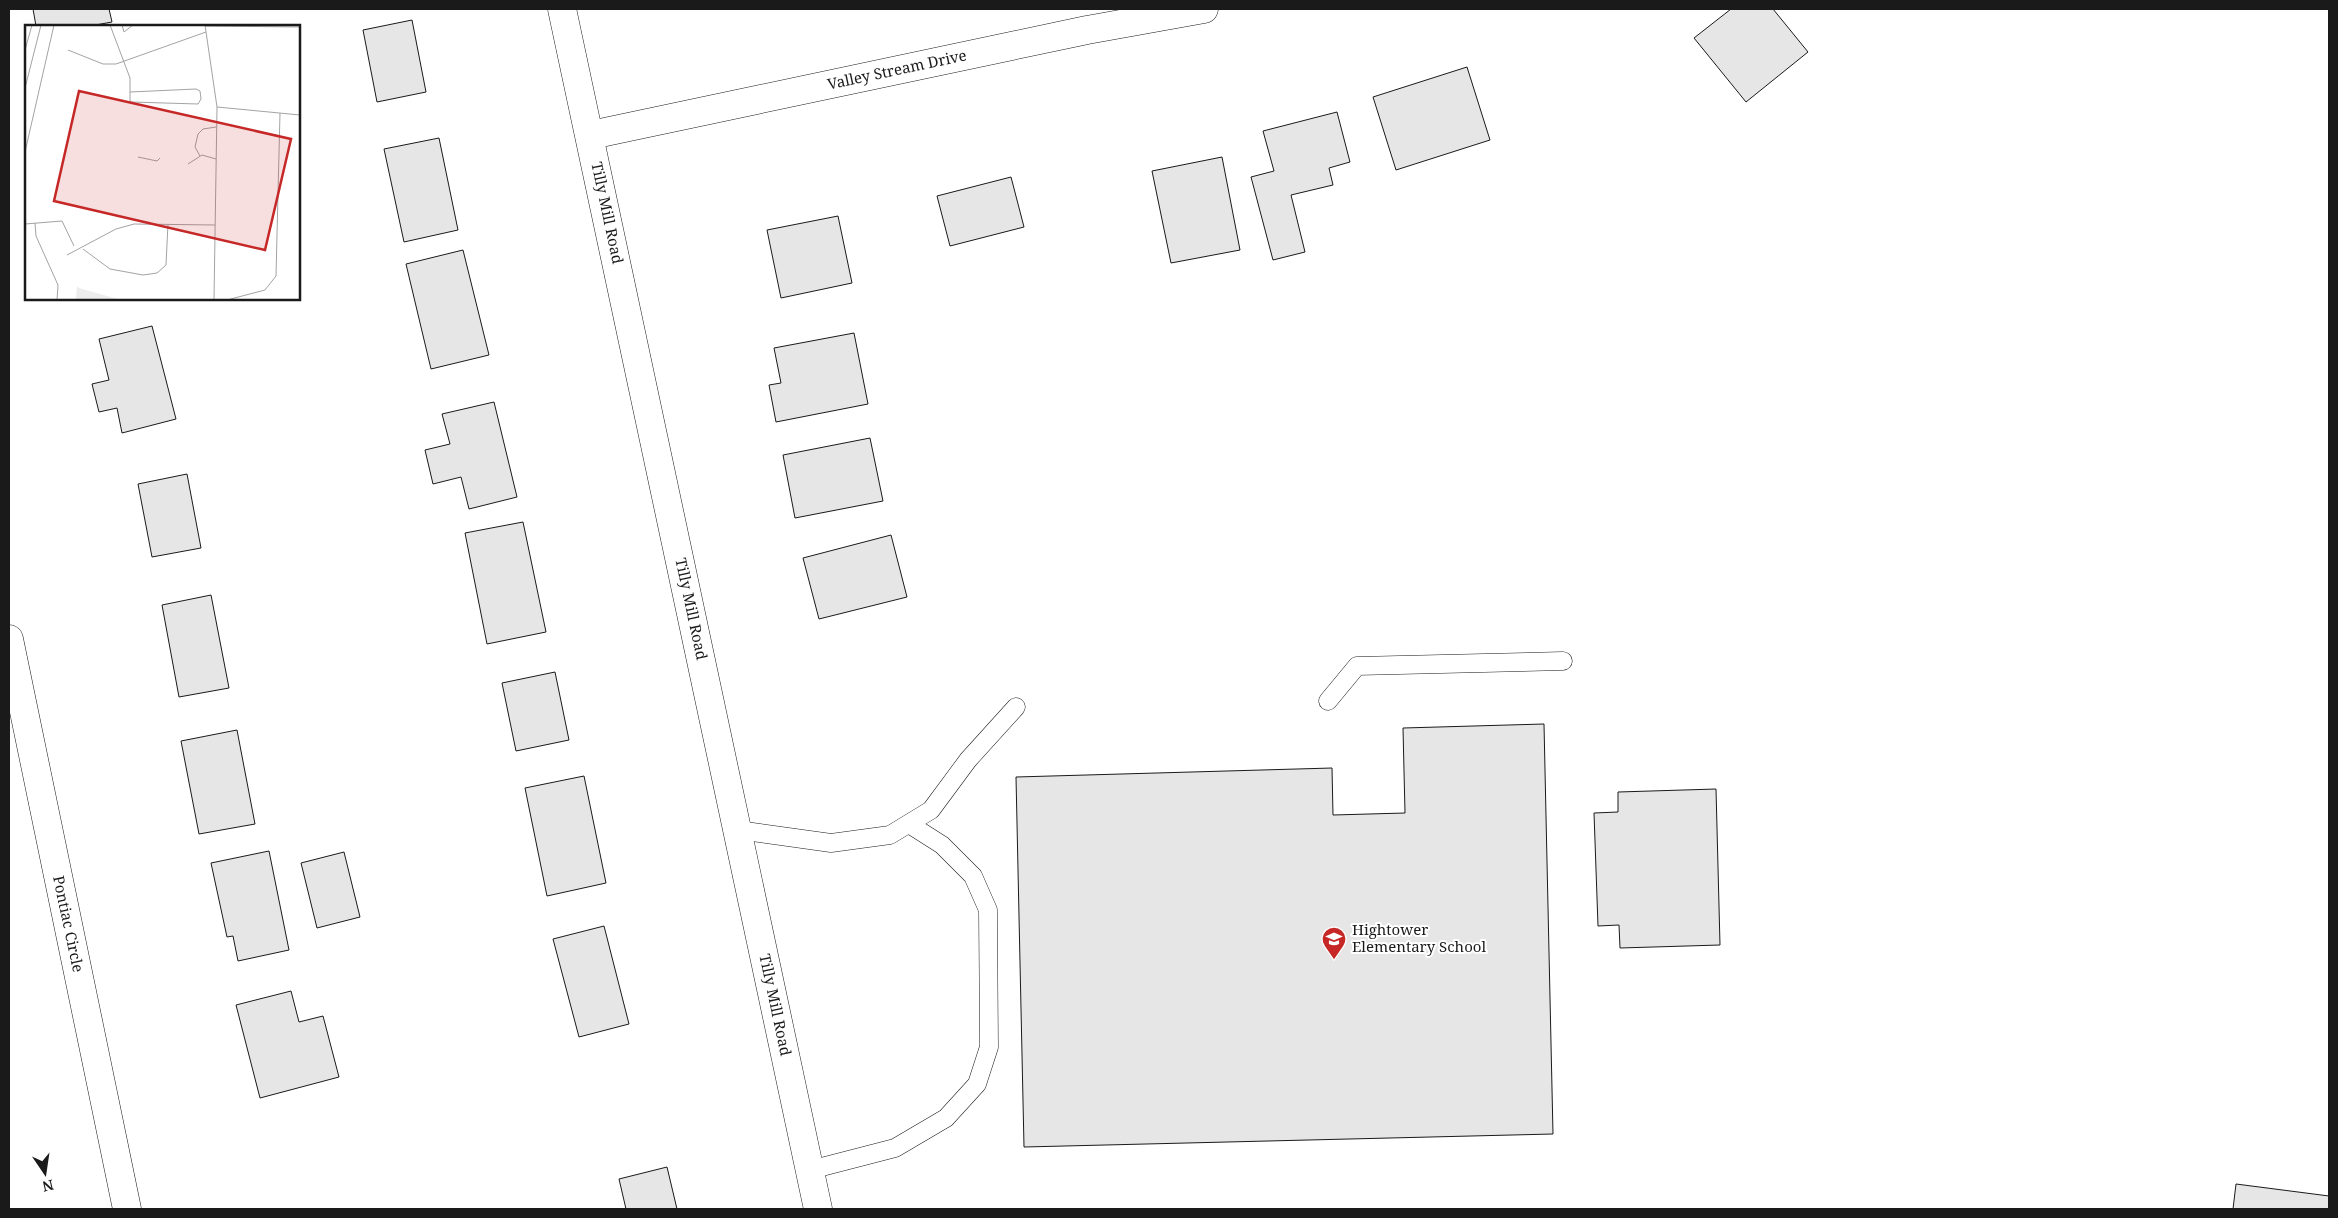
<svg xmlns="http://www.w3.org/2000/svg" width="2338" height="1218" font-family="'Noto Serif',serif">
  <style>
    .building { fill: #e6e6e6; stroke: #1a1a1a }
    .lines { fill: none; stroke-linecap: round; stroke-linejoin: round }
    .lane-casing { stroke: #1a1a1a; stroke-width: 19 }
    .street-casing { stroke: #1a1a1a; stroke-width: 29 }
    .secondary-casing { stroke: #1a1a1a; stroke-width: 29 }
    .lane { stroke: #fff; stroke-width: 18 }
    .street { stroke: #fff; stroke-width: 28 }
    .secondary { stroke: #fff; stroke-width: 28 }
    .labels { text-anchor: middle; stroke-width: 4; stroke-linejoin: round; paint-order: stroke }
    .street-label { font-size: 15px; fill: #1a1a1a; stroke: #fff }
    .poi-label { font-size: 15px; fill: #1a1a1a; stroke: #fff; text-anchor: start }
    .inset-road { fill: none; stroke: #a3a3a3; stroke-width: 1 }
    .view { fill: #c62828; fill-opacity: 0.15; stroke: #c62828; stroke-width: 2.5 }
    .inset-edge { fill: none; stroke: #1a1a1a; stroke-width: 2.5 }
  </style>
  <rect width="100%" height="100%" fill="#fff"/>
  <!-- building -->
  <g class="building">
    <path d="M33 9H109L112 22 90 26H36Z"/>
    <path d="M1731 9H1773L1808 52 1746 102 1694 38Z"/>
    <path d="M412 20 426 92 377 102 363 30Z"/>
    <path d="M1467 67 1490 140 1396 170 1373 97Z"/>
    <path d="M1337 112 1350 162 1329 168 1333 185 1291 195 1305 252 1273 260 1251 177 1274 171 1263 131Z"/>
    <path d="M439 138 458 230 404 242 384 149Z"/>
    <path d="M1222 157 1240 250 1171 263 1152 171Z"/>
    <path d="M1011 177 1024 227 950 246 937 196Z"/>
    <path d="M838 216 852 283 781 298 767 230Z"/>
    <path d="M463 250 489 355 431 369 406 264Z"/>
    <path d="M152 326 176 419 122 433 117 408 99 412 92 384 109 380 99 339Z"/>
    <path d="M854 333 868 404 776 422 769 385 781 383 774 348Z"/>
    <path d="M494 402 517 497 469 509 461 477 433 484 425 450 450 444 442 414Z"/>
    <path d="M870 438 883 501 795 518 783 455Z"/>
    <path d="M187 474 201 548 152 557 138 484Z"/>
    <path d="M523 522 546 632 487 644 465 533Z"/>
    <path d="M891 535 907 597 819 619 803 558Z"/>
    <path d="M211 595 229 688 179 697 162 605Z"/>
    <path d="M555 672 569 740 516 751 502 683Z"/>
    <path d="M1544 724 1553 1134 1024 1147 1016 777 1332 768 1333 815 1405 813 1403 728Z"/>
    <path d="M237 730 255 824 199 834 181 741Z"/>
    <path d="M584 776 606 883 547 896 525 788Z"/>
    <path d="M1716 789 1720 945 1620 948 1619 925 1598 926 1594 813 1618 812V792Z"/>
    <path d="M269 851 289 950 238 961 233 936 227 937 211 863Z"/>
    <path d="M344 852 360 917 317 928 301 863Z"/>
    <path d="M604 926 629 1024 579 1037 553 939Z"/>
    <path d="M291 991 299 1022 323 1016 339 1077 260 1098 236 1005Z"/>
    <path d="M667 1167 677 1209H626L619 1179Z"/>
    <path d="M2236 1184 2329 1196V1209H2233Z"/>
  </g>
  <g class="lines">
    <defs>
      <g id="lane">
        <path d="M1328 701 1357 666 1563 661"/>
        <path d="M738 830 831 843 890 835 931 810 968 760 1016 707"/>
        <path d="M810 1170 895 1148 946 1118 977 1084 989 1047 988 910 973 876 942 845 909 824"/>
      </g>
      <g id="street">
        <path d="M591 135 1087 30 1204 9"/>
        <path d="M9 639 127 1209"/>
      </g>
      <path id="secondary" d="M562 9 818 1209"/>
    </defs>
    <!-- lane casing -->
    <use href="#lane" class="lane-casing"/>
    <!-- street casing -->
    <use href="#street" class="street-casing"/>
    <!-- secondary casing -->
    <use href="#secondary" class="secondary-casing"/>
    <!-- lane -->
    <use href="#lane" class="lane"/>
    <!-- street -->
    <use href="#street" class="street"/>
    <!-- secondary -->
    <use href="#secondary" class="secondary"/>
  </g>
  <!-- icons -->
  <defs>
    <symbol id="school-pin" viewBox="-11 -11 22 30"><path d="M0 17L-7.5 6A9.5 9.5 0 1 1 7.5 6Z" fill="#c62828" stroke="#fff"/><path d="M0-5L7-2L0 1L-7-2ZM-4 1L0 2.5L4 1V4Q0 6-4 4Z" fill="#fff"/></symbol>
  </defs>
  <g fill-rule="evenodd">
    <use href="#school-pin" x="1320" y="925" width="28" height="38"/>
  </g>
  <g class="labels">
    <!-- street labels -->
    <g class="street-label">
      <text transform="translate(897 70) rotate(-12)" y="5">Valley Stream Drive</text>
      <text transform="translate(607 213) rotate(78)" y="5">Tilly Mill Road</text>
      <text transform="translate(691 609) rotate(78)" y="5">Tilly Mill Road</text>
      <text transform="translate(68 924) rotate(78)" y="5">Pontiac Circle</text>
      <text transform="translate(775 1005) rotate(78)" y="5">Tilly Mill Road</text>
    </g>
    <!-- poi labels -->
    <g class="poi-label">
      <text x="1352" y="935">Hightower<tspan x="1352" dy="17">Elementary School</tspan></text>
    </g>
  </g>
  <!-- overview -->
  <g transform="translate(25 25)">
    <rect width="275" height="275" fill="#fff"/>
    <path d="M52 261 54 263 96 275H51Z" fill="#ededed"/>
    <path class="inset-road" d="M85 0 105 53V76L106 77 173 79 176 74 175 66 171 64 105 67M97 0 99 7 108 0M180 0 192 82 189 275M180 1 275 2M0 25 7 0M43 25 78 39H91L181 7M0 63 16 0M192 82 275 90M0 127 29 0M175 131 170 122 173 109 178 104 191 102M113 132 132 136 135 133M163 139 177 130 191 134M10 198 11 211 33 260 32 275M0 199 37 196 49 221M58 224 85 244 118 250 132 248 141 240 143 199M42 230 91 204 109 199 190 200M202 275 240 265 251 251 255 88"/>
    <path class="view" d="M54 66 266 114 240 225 29 176Z"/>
    <rect width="275" height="275" class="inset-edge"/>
  </g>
  <!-- border -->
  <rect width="2338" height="1218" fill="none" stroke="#1a1a1a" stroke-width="20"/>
  <!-- north arrow -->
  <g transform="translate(45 1173) rotate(167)" stroke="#ffffff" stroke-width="4" paint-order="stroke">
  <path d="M0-4L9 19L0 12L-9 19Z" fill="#1a1a1a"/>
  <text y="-8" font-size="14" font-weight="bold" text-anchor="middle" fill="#1a1a1a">N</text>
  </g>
</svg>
